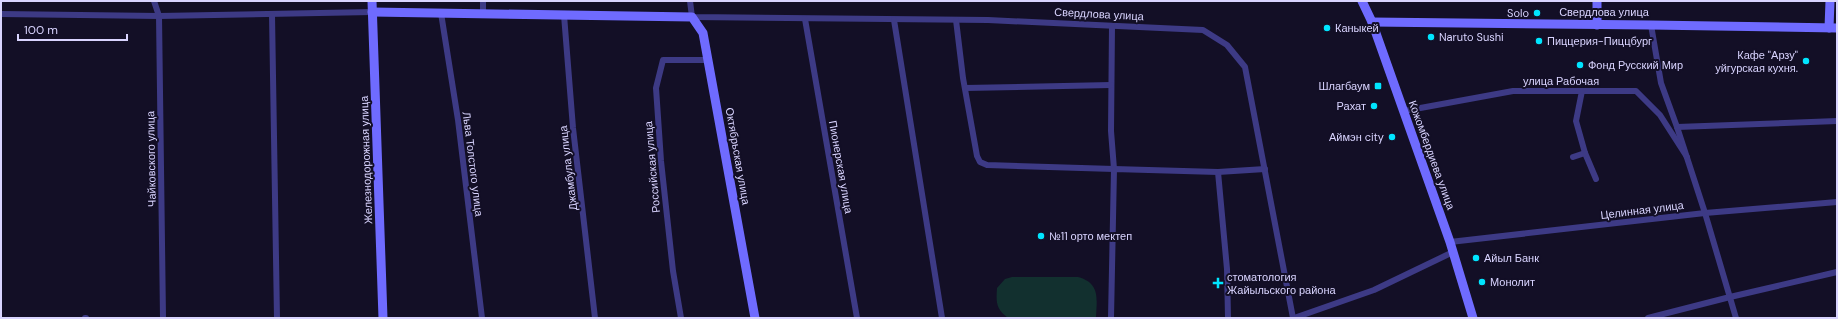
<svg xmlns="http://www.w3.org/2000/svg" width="1838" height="319" font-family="'DM Sans',sans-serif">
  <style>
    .green { fill: #12302f }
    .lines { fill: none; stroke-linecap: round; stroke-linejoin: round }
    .street { stroke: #3d3a85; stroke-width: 6 }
    .secondary { stroke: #6f6bff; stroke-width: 9 }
    .poi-dot { fill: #00e5ff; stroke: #130f26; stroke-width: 1.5 }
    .labels { text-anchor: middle; stroke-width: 4; stroke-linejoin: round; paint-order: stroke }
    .street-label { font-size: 11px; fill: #d9d4ff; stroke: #130f26 }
    .poi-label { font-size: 11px; fill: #d9d4ff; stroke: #130f26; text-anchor: start }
  </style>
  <rect width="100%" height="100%" fill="#130f26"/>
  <!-- green -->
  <path class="green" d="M1012 277H1078C1100 283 1097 298 1096 317L1008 318C996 309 996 303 997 288L1005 279Z"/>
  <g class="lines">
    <!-- street -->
    <g class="street">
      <path d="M154 1 159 16 163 318"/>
      <path d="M690 1 692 17 988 20 1203 30 1227 45 1245 67 1293 318"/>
      <path d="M441 13 458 120 482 318"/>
      <path d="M483 13V1"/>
      <path d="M1 14 159 16 372 12"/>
      <path d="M272 15 277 318"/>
      <path d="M564 15 573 128 595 318"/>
      <path d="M805 19 857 318"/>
      <path d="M894 20 942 318"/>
      <path d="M956 20 963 78 977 156 980 162 987 165 1114 169 1111 131 1112 26"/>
      <path d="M1651 25 1661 83 1677 127 1705 213 1736 318"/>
      <path d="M965 88 1111 85"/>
      <path d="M1582 91 1576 121 1585 153 1596 179"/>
      <path d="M1404 111 1513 91H1636L1660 115 1687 157"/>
      <path d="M1677 127 1837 121"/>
      <path d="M1573 157 1585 153"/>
      <path d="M1218 172 1227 269 1228 318"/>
      <path d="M1450 242 1705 213 1837 202"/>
      <path d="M85 318H86"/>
      <path d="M681 318 673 271 661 161 656 88 663 60H708"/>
      <path d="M1111 318 1114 169 1218 172 1265 169"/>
      <path d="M1294 318 1374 290 1453 252"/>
      <path d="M1648 318 1730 297 1837 272"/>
    </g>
    <!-- secondary -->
    <g class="secondary">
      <path d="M372 1 383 318"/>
      <path d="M1362 1 1372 22 1450 242 1473 318"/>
      <path d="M1597 1V25"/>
      <path d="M372 12 692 17 703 33 755 318"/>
      <path d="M1372 22 1651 25 1837 28"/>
      <path d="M1829 28 1830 1"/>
    </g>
  </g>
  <!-- markers -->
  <g class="poi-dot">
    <circle cx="1537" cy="13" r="4"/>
    <circle cx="1327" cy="28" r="4"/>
    <circle cx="1431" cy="37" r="4"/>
    <circle cx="1539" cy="41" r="4"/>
    <circle cx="1806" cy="61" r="4"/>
    <circle cx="1580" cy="65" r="4"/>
    <rect x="1374" y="82" width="8" height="8" rx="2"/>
    <circle cx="1374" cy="106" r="4"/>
    <circle cx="1392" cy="137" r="4"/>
    <circle cx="1041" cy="236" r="4"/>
    <circle cx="1476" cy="258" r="4"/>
    <circle cx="1482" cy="282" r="4"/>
    <path d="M1216 277h4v4h4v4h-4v4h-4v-4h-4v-4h4z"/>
  </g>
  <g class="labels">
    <!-- street labels -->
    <g class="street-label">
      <text x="1604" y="16">Свердлова улица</text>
      <text transform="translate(1099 14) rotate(3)" y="4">Свердлова улица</text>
      <text x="1561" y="85">улица Рабочая</text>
      <text transform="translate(1432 155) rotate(70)" y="4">Кожомбердиева улица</text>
      <text transform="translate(738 156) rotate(80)" y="4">Октябрьская улица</text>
      <text transform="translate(151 159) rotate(-91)" y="4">Чайковского улица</text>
      <text transform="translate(366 160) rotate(-92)" y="4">Железнодорожная улица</text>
      <text transform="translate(473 164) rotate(83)" y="4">Льва Толстого улица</text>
      <text transform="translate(652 167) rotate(-95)" y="4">Российская улица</text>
      <text transform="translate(841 167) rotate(80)" y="4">Пионерская улица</text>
      <text transform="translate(568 168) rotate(-97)" y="4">Джамбула улица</text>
      <text transform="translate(1642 210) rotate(-7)" y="4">Целинная улица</text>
    </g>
    <!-- poi labels -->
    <g class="poi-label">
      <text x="1529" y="17" text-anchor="end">Solo</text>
      <text x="1335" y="32">Каныкей</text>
      <text x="1439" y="41">Naruto Sushi</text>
      <text x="1547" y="45">Пиццерия-Пиццбург</text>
      <text x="1798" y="59" text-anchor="end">Кафе "Арзу"<tspan x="1798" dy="13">уйгурская кухня.</tspan></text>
      <text x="1588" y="69">Фонд Русский Мир</text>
      <text x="1370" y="90" text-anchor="end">Шлагбаум</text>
      <text x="1366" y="110" text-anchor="end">Рахат</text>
      <text x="1384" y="141" text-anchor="end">Аймэн city</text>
      <text x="1049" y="240">№11 орто мектеп</text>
      <text x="1484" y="262">Айыл Банк</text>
      <text x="1227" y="281">стоматология<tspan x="1227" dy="13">Жайыльского района</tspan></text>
      <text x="1490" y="286">Монолит</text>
    </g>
  </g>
  <!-- border -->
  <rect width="1838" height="319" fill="none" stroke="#d9d4ff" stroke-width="4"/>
  <!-- scale -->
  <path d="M18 34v6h109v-6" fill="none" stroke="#d9d4ff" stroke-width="2"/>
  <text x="24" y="34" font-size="12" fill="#d9d4ff" stroke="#130f26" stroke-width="3" paint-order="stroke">100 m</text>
</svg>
